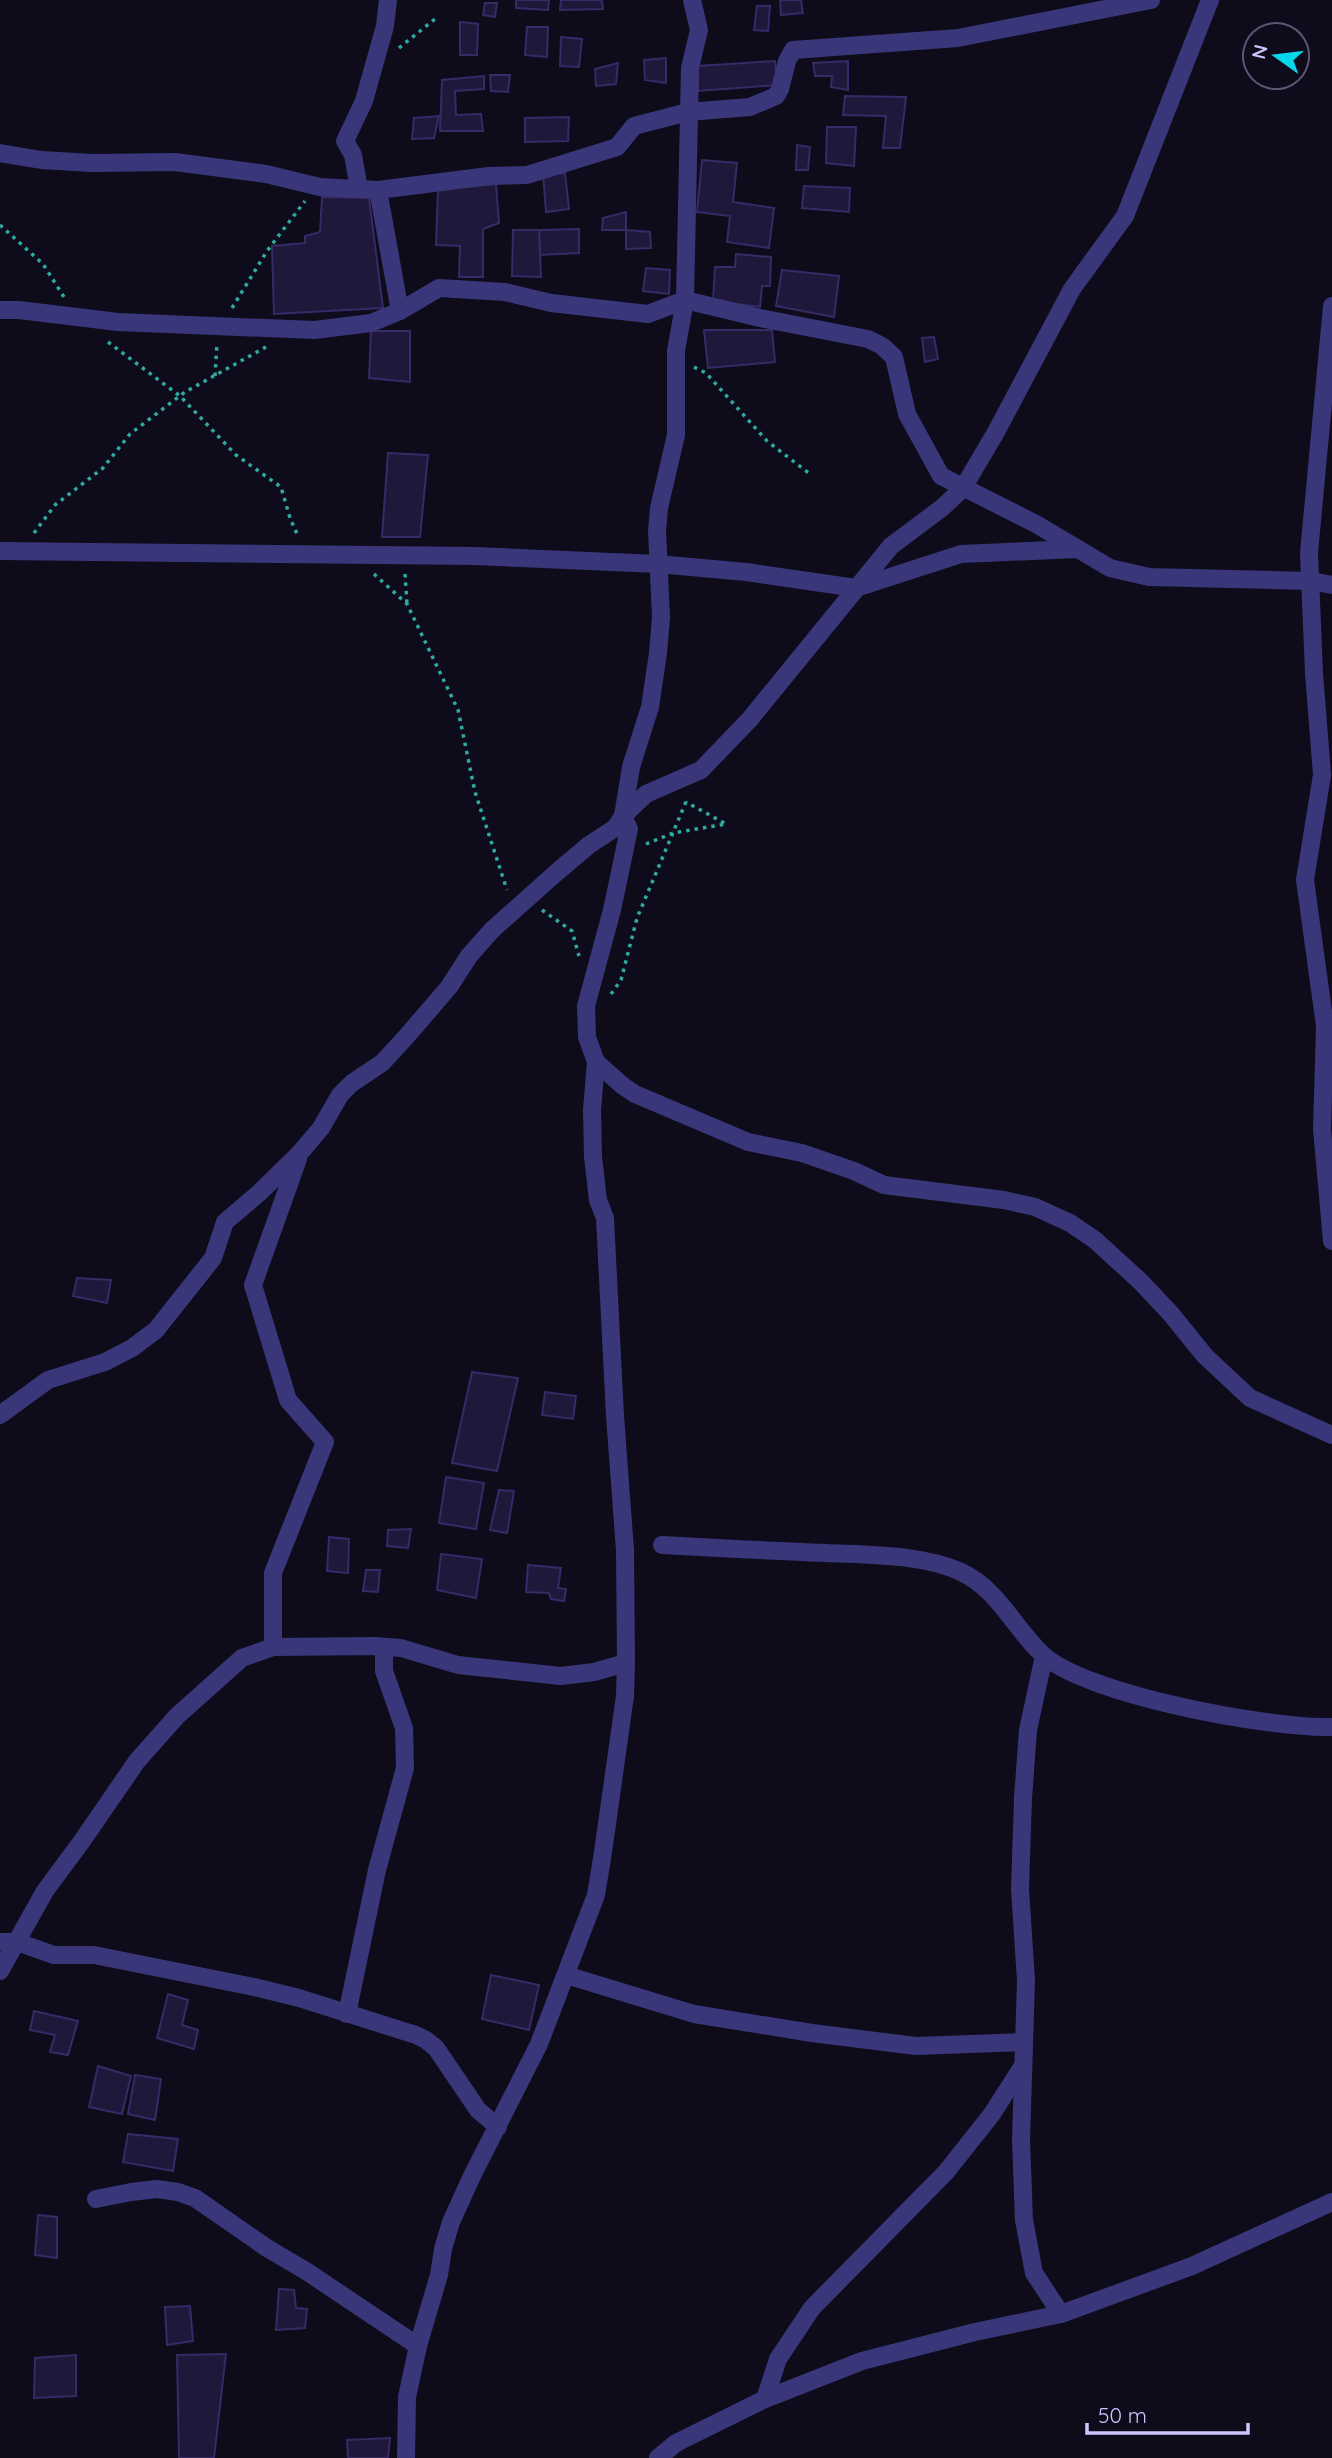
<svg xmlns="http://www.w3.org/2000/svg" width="1332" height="2458" font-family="Quicksand,sans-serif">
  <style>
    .building { fill: #1f183b; stroke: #362a67; stroke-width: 2 }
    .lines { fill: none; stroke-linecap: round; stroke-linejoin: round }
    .path { stroke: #2fa9a1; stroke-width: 3.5; stroke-dasharray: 3.5 5; stroke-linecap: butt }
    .minor { stroke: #393779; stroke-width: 18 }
  </style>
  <rect width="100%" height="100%" fill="#0e0b1b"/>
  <!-- building -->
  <g class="building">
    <path d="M516 0H549L548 10 516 8Z"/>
    <path d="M561 0H602L603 9 560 10Z"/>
    <path d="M780 0H801L803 13 781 15Z"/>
    <path d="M485 3H497L495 17 483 15Z"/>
    <path d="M757 6H770L768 31 754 30Z"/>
    <path d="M460 22 478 24 477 55H460Z"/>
    <path d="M527 27H548L547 57 525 55Z"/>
    <path d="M561 37 582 39 579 67 560 66Z"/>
    <path d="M666 58V83L645 80 644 60Z"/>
    <path d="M775 61 777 85 698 91V66Z"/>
    <path d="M848 61V90L831 87 832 76H815L813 63Z"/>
    <path d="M618 63 616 84 596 86 595 69Z"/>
    <path d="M490 75H510L508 92 491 91Z"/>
    <path d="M484 76V89L455 91 456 115 481 114 483 131H440L442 80Z"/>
    <path d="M845 96 906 97 900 148H883L886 116 843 115Z"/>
    <path d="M439 116 434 138 412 139 414 118Z"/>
    <path d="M569 117 568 141 525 142V118Z"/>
    <path d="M827 127H856L854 166 826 163Z"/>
    <path d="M797 145 810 147 808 170H796Z"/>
    <path d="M702 160 737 163 733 202 774 208 769 248 727 242 730 216 697 212Z"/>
    <path d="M565 173 569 209 546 212 543 174Z"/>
    <path d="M496 184 499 223 483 229V277H459L460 246 436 245 438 189Z"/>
    <path d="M804 186 850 188 849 212 802 208Z"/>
    <path d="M322 197 369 198 383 308 274 314 272 246 305 243V236L320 232Z"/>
    <path d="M626 212V230H602L603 218Z"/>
    <path d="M579 229V253L540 255 539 230Z"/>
    <path d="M513 230H539L541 277 512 276Z"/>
    <path d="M626 230 650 232 651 248 626 249Z"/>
    <path d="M736 254 771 257 770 286H762L760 307 713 301 715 267H735Z"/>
    <path d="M646 268 670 270 669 294 643 291Z"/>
    <path d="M782 270 839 276 834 317 776 306Z"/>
    <path d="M704 330H772L775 362 708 368Z"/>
    <path d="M371 331H410V382L369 378Z"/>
    <path d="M934 337 938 359 925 362 922 338Z"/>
    <path d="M388 453 428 455 420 537H382Z"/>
    <path d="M77 1278 111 1280 107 1303 73 1296Z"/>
    <path d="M472 1372 518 1378 497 1471 452 1463Z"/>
    <path d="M545 1392 576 1396 573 1419 542 1415Z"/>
    <path d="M446 1477 484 1483 476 1529 439 1523Z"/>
    <path d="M499 1490 514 1491 507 1533 490 1530Z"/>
    <path d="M411 1529 408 1548 387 1546 388 1530Z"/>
    <path d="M329 1537 349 1539 348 1573 327 1571Z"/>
    <path d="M441 1554 482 1559 476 1598 437 1590Z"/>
    <path d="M528 1565 561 1568 558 1588 566 1589 564 1601 551 1599 549 1593 526 1592Z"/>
    <path d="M366 1570H380L378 1592 363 1591Z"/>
    <path d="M491 1975 539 1985 529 2030 482 2019Z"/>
    <path d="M168 1994 188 2000 182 2025 198 2030 194 2049 157 2038Z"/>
    <path d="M34 2011 78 2021 68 2055 50 2052 55 2035 30 2030Z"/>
    <path d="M98 2066 131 2076 122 2114 89 2107Z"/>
    <path d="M135 2075 161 2079 155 2120 128 2114Z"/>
    <path d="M128 2134 178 2139 173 2171 123 2162Z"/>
    <path d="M38 2215 57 2217V2258L35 2255Z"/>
    <path d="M279 2289 294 2290 296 2308 307 2309 305 2328 276 2330Z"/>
    <path d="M190 2306 193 2341 167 2345 165 2307Z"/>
    <path d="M226 2354 214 2458H179L177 2355Z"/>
    <path d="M76 2355V2396L34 2398 35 2358Z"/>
    <path d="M390 2438 388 2458H348L347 2440Z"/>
  </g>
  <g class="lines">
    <!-- path -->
    <g class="path">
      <path d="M399 48 435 19"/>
      <path d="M0 225 43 264 64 297"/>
      <path d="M232 308 267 251 305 201"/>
      <path d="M108 342 180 396 236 455 281 487 290 518 298 536"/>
      <path d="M694 367 706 373 767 441 810 474"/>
      <path d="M215 376 217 343"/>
      <path d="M34 533 55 505 103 468 130 434 185 392 266 347"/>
      <path d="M374 574 407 604 458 710 475 792 507 890"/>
      <path d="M405 574 407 604"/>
      <path d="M646 844 673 833 726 824 686 802"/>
      <path d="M542 910 572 931 579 956"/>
      <path d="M611 994 621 980 637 918 688 797"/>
    </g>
    <!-- minor -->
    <g class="minor">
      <path d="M0 153 41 160 93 163 175 162 266 174 320 187 378 190 489 176 527 175 617 147 634 126 688 112 750 107 776 96 780 89 787 61 793 50 958 38 1151 0"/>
      <path d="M359 189 353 155 345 141 364 101 385 26 388 0"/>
      <path d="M1332 306 1309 553 1314 673 1322 775 1305 880 1325 1026 1322 1129 1332 1241"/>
      <path d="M0 310H19L118 322 314 330 371 323 400 311 378 190"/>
      <path d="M400 311 439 288 505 292 551 303 648 314 685 300 760 318 868 339 882 346 894 357 907 414 941 476 1036 524 1110 568 1149 577 1310 581 1332 585"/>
      <path d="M0 551 475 556 658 564 746 572 856 588 961 554 1077 549"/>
      <path d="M596 1062 623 1086 635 1094 748 1142 802 1153 854 1171 884 1185 1004 1200 1035 1207 1070 1223 1095 1240 1141 1282 1171 1314 1205 1356 1250 1398 1332 1435"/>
      <path d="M0 1415 48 1380 105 1362 132 1348 156 1330 213 1258 225 1222 259 1193 299 1154 321 1128 340 1095 352 1083 382 1063 406 1037 449 987 469 956 492 930 557 872 589 845 615 828 623 816 646 794 701 770 750 719 891 546 943 507 963 488 996 432 1072 289 1125 216 1210 0"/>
      <path d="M662 1545C716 1548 771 1551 826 1553 868 1555 922 1554 961 1572 998 1589 1014 1628 1042 1654 1085 1695 1272 1729 1332 1727"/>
      <path d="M273 1647V1573L325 1442 288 1400 253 1285 298 1159"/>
      <path d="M1044 1656 1028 1730 1023 1798 1020 1889 1026 1981 1021 2140 1024 2220 1034 2273 1061 2314"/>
      <path d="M0 1942H17L54 1955H94L254 1987 299 1998 416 2035 426 2040 436 2048 478 2110 498 2127"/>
      <path d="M0 1971 45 1891 82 1841 137 1761 177 1716 242 1658 273 1647 375 1646 401 1648 458 1665 561 1676 594 1672 626 1663"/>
      <path d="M566 1975 694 2014 812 2033 916 2046 1024 2042"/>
      <path d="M347 2014 377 1870 405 1768 404 1728 384 1671V1647"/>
      <path d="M96 2199 131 2192 157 2189 178 2192 195 2198 267 2248 306 2271 418 2346"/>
      <path d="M765 2399 778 2359 812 2308 946 2172 992 2114 1022 2067"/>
      <path d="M406 2458 407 2397 418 2346 439 2275 443 2249 451 2222 472 2176 539 2044 596 1895 603 1852 625 1696 626 1663 625 1550 615 1416 605 1218 598 1200 593 1157 592 1110 596 1062 587 1037 586 1006 612 910 624 853 629 829 623 816 631 767 650 707 658 653 661 617 657 531 659 508 676 435V351L685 300 690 68 699 30 692 0"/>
      <path d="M658 2458 676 2443 765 2399 862 2361 975 2332 1061 2314 1192 2266 1332 2202"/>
    </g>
  </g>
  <!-- north arrow -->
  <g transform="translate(1276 56) rotate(284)"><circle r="33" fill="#0e0b1b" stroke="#5a5676" stroke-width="2"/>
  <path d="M0-5L12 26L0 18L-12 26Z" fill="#06d6ea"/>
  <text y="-10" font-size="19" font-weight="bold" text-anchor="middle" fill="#ccc6fe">N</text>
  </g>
  <!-- scale -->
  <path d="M1087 2423v10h161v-10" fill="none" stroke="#ccc6fe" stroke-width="3.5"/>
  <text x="1098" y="2423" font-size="21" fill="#ccc6fe" stroke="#0e0b1b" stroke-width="5" paint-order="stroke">50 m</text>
</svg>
